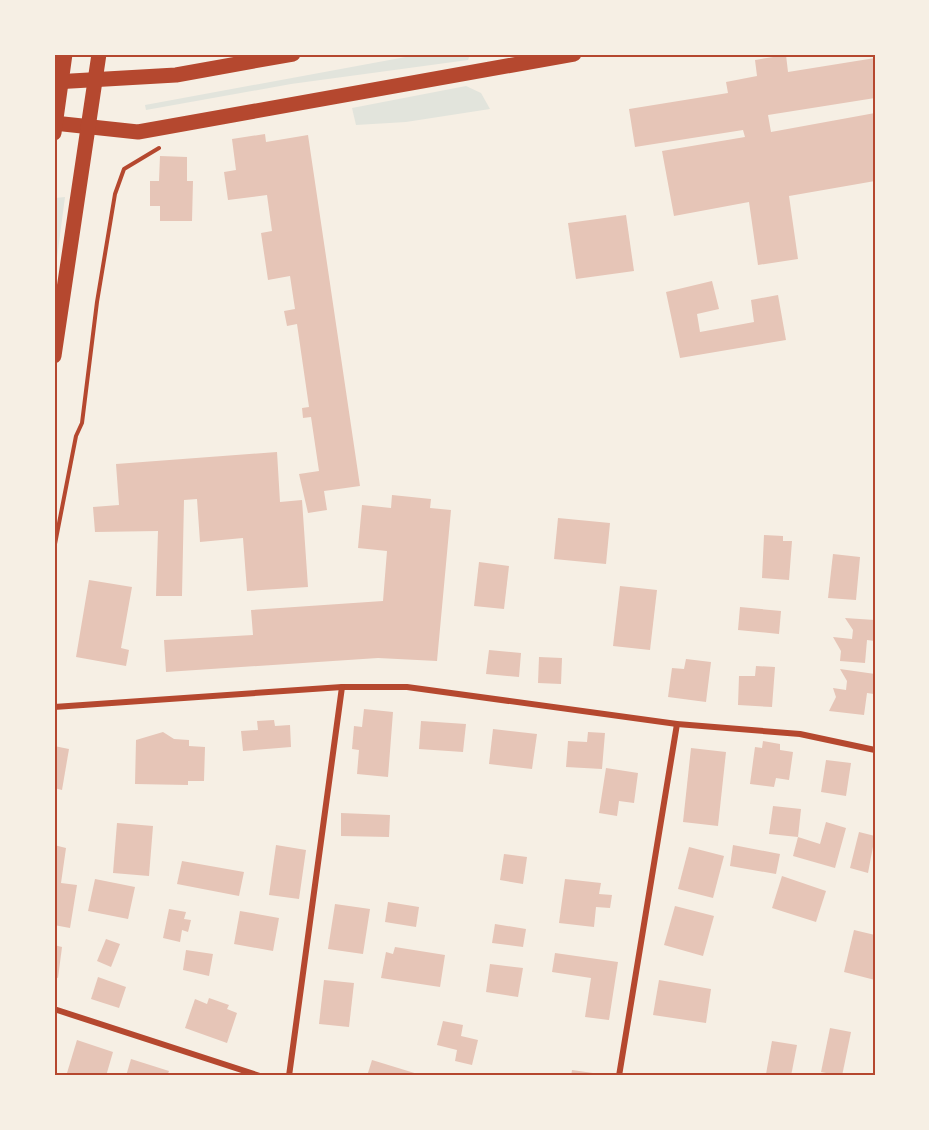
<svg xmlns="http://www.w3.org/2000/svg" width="929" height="1130" font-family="Overpass,sans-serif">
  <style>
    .green { fill: #e2e4dc }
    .building { fill: #e6c5b7 }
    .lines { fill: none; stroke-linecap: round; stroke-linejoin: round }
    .path { stroke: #b5482f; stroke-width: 4 }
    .minor { stroke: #b5482f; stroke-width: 6 }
    .primary { stroke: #b5482f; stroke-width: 15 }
    .neatline { fill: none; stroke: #b5482f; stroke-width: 2 }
  </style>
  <rect width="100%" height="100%" fill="#f6efe4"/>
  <!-- green -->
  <g class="green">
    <path d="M422 54H470L468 60 291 84 146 110 145 105Z"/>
    <path d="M466 86 481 93 490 109 406 122 356 125 352 108Z"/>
    <path d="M65 197 54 281 55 198Z"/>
  </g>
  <!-- building -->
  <g class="building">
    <path d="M786 55 788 72 875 58V98L768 115 771 132 875 113V181L789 196 798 259 758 265 749 202 674 216 662 151 745 137 743 130 635 147 629 109 728 93 726 82 757 76 755 60Z"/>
    <path d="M265 134 266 142 308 135 360 486 324 491 327 510 308 513 299 474 319 471 311 417 303 418 302 408 309 407 297 324 287 326 284 311 295 309 290 276 268 280 261 233 272 231 267 195 228 200 224 172 236 170 232 139Z"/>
    <path d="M160 156 187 157V181H193L192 221H160V206H150V181H159Z"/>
    <path d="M626 215 634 271 576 279 568 223Z"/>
    <path d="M712 281 719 309 697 314 700 332 754 322 751 300 778 295 786 340 680 358 666 292Z"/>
    <path d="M277 452 280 502 302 500 308 587 247 591 243 538 200 542 197 499 184 500 182 596H156L158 531 95 532 93 507 119 505 116 464Z"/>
    <path d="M392 495 431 499 430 508 451 510 437 661 378 658 166 672 164 640 253 635 251 610 383 601 387 551 358 548 362 505 391 508Z"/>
    <path d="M558 518 610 523 606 564 554 559Z"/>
    <path d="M764 535 783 536V541H792L789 580 762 578Z"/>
    <path d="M833 554 860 557 856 600 828 598Z"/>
    <path d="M479 562 509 566 504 609 474 606Z"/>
    <path d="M89 580 132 587 121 648 129 650 126 666 76 657Z"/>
    <path d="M620 586 657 590 650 650 613 646Z"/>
    <path d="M740 607 781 611 779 634 738 630Z"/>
    <path d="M845 618 875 620V641L867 640 865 663 840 661 841 651 833 637 852 639 853 630Z"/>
    <path d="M489 650 521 653 519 677 486 674Z"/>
    <path d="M539 657 562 658 561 684 538 683Z"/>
    <path d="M686 659 711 662 706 702 668 697 672 668 684 669Z"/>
    <path d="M756 666 775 667 772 707 738 705 739 676H755Z"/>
    <path d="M840 669 875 674 874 694 867 693 864 715 829 711 836 697 833 688 846 690 847 681Z"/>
    <path d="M364 709 393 712 388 777 357 774 359 750 352 749 354 726 362 727Z"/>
    <path d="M274 720 275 726 290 725 291 747 243 751 241 731 258 730 257 721Z"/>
    <path d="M421 721 466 724 463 752 419 749Z"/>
    <path d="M493 729 537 734 532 769 489 764Z"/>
    <path d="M163 732 174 739 189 740V746L205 747 204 781H188V785L135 784 136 740Z"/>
    <path d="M588 732 605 733 602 769 566 767 568 741 587 742Z"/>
    <path d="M763 741 780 744V750L793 752 789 780 776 778 774 787 750 784 755 747 762 748Z"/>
    <path d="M54 746 69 749 62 790 54 788Z"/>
    <path d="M691 748 726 752 718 826 683 822Z"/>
    <path d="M826 760 851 763 846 796 821 792Z"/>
    <path d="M606 768 638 773 634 803 619 801 617 816 599 813Z"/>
    <path d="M773 806 801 809 798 837 769 834Z"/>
    <path d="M341 813 390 815 389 837 341 836Z"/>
    <path d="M826 822 846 828 835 868 793 856 798 837 820 844Z"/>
    <path d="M117 823 153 826 149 876 113 873Z"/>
    <path d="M859 832 875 836 868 873 850 868Z"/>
    <path d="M54 845 66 848 61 883 77 885 70 928 54 925Z"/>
    <path d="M276 845 306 850 299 899 269 895Z"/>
    <path d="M733 845 780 854 776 874 730 866Z"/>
    <path d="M689 847 724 856 713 898 678 889Z"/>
    <path d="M504 854 527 857 523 884 500 880Z"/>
    <path d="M182 861 244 872 239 896 177 884Z"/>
    <path d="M782 876 826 891 816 922 772 908Z"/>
    <path d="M95 879 135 887 128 919 88 911Z"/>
    <path d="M565 879 601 883 599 894 612 895 610 908 596 907 594 927 559 923Z"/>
    <path d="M388 902 419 907 416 927 385 922Z"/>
    <path d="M335 904 370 909 363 954 328 949Z"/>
    <path d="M675 906 714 916 703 956 664 945Z"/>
    <path d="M169 909 186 912 184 919 191 920 188 932 182 930 180 942 163 938Z"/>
    <path d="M240 911 279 918 273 951 234 944Z"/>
    <path d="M495 924 526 929 523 947 492 943Z"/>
    <path d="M854 930 875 935V980L844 972Z"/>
    <path d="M106 939 120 944 111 967 97 961Z"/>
    <path d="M54 945 62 947 58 978 54 977Z"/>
    <path d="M395 947 445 955 440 987 381 978 386 952 393 954Z"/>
    <path d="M186 950 213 954 209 976 183 970Z"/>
    <path d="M555 953 618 962 609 1020 585 1017 591 978 552 972Z"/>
    <path d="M490 964 523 968 518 997 486 992Z"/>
    <path d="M98 977 126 987 119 1008 91 999Z"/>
    <path d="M324 980 354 983 349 1027 319 1024Z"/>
    <path d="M659 980 711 989 706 1023 653 1015Z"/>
    <path d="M209 998 229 1005 227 1009 237 1013 227 1043 185 1028 195 999 207 1004Z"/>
    <path d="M443 1021 463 1025 461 1036 478 1040 472 1065 455 1061 457 1050 437 1045Z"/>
    <path d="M830 1028 851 1032 842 1076 821 1072Z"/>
    <path d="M77 1040 113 1052 106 1076 67 1073Z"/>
    <path d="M772 1041 797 1045 791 1076 766 1074Z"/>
    <path d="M131 1059 169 1071 167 1076H126Z"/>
    <path d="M372 1060 421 1075V1076H367Z"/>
    <path d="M572 1070 593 1073V1076H571Z"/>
  </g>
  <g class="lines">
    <!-- path -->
    <path class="path" d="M54 549 76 436 82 423 97 302 115 194 124 169 159 148"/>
    <!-- minor -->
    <g class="minor">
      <path d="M54 707 342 687H407L677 724 800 734 875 750"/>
      <path d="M54 1009 260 1076"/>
      <path d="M289 1076 342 687"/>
      <path d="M619 1076 677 724"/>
    </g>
    <!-- primary -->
    <g class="primary">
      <path d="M54 82 176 75 293 54"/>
      <path d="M54 123 138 132 574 54"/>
      <path d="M54 133 65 54"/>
      <path d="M54 356 99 54"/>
    </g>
  </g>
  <!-- border -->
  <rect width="929" height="1130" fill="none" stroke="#f6efe4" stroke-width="111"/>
  <rect x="56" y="56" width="818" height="1018" class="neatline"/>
</svg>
